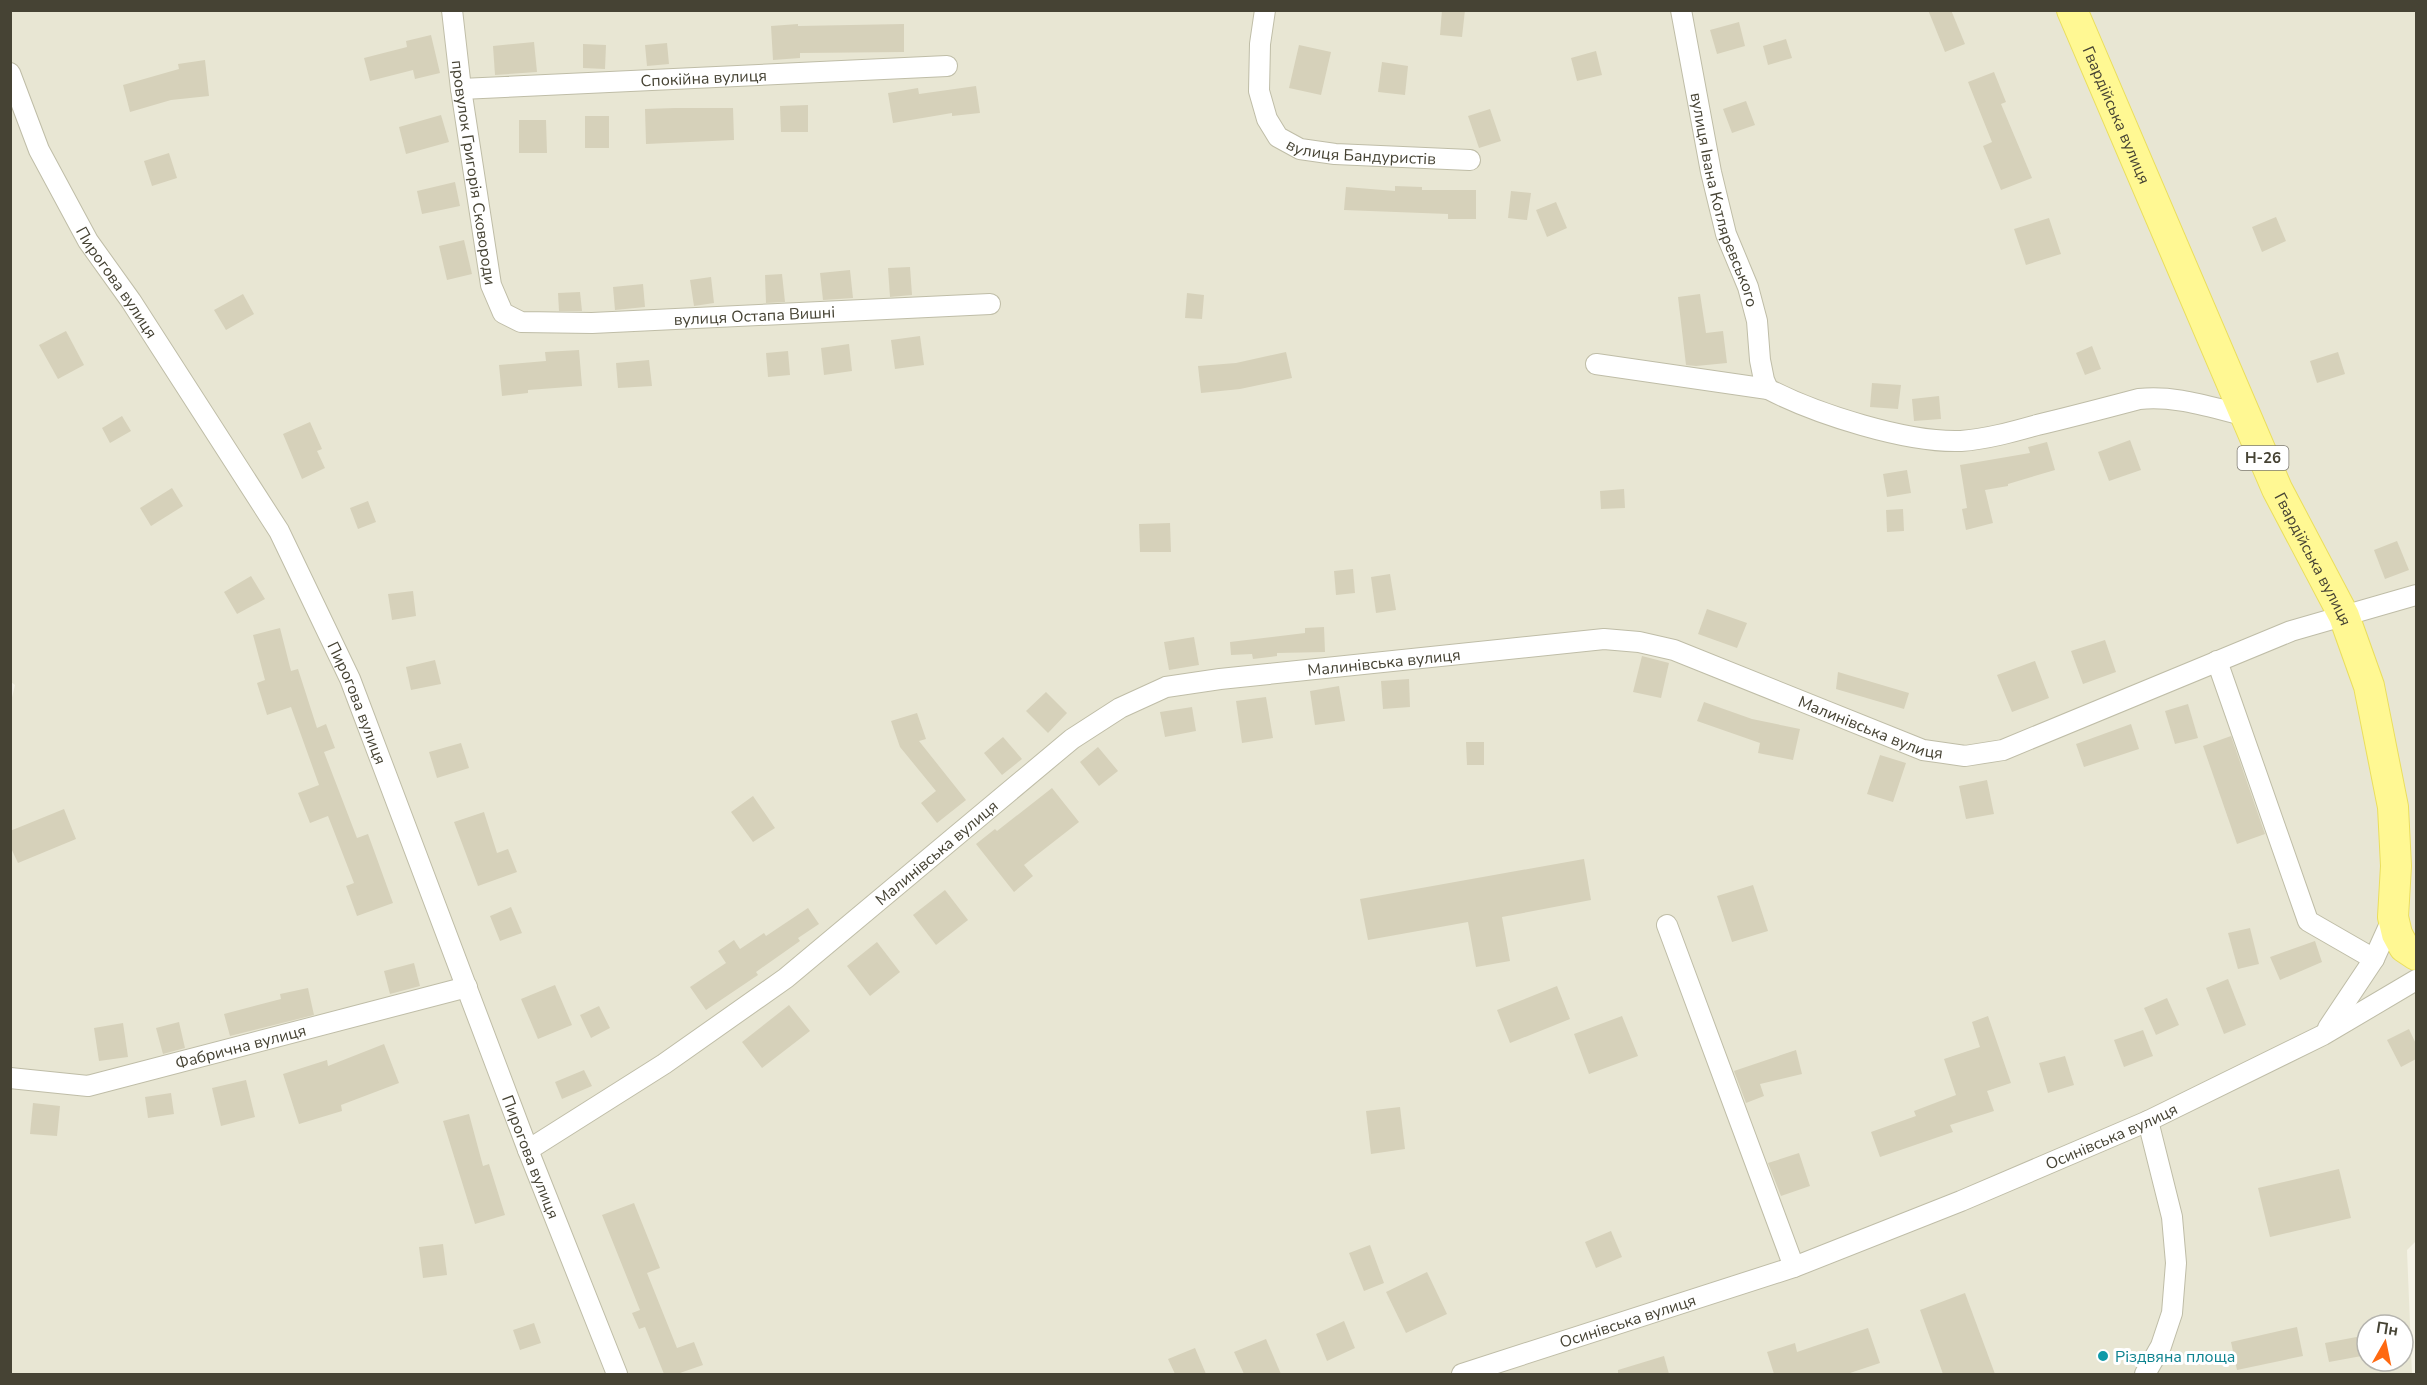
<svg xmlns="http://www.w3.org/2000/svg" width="2427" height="1385" font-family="'Nunito Sans',sans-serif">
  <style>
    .residential { fill: #e8e6d3; fill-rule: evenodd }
    .building { fill: #d6d1ba }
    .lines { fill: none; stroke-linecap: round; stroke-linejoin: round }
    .street-casing { stroke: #bfbda7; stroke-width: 22 }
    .primary-casing { stroke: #eade5d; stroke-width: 32 }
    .street { stroke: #fff; stroke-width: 20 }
    .primary { stroke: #fff893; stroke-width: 30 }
    .culture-dot { fill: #0f9aa8; stroke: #fff; stroke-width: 2 }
    .labels { text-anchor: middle; stroke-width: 6; stroke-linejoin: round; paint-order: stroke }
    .shield { fill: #fff; stroke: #7e7b71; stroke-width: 1.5 }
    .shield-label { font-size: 15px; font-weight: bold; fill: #464334 }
    .street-label { font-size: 16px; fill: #464334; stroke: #fff }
    .culture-label { font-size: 16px; fill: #0d838f; stroke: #fff; text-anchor: start }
  </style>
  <rect width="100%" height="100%" fill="#f4f2e5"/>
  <!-- residential -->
  <path class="residential" d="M11 11H2416V1241L2407 1250 2412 1374H11L10 706 15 685 11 682ZM2367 1325H2403V1361H2367Z"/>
  <!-- building -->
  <g class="building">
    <path d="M1442 10H1465L1462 37 1440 35Z"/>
    <path d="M1928 10H1951L1965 44 1945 52Z"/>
    <path d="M1739 22 1745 46 1717 54 1710 30Z"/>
    <path d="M798 24V26L904 24V52L800 53V58L773 60 771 26Z"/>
    <path d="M431 35 440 73 415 79 413 70 370 81 364 58 407 47 406 41Z"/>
    <path d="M1786 39 1792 58 1768 65 1763 46Z"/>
    <path d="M534 42 537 72 495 75 493 46Z"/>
    <path d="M667 43 669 64 647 66 645 45Z"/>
    <path d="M583 44 606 45 605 69 583 68Z"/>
    <path d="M1299 45 1331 52 1321 95 1289 88Z"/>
    <path d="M1596 51 1602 75 1577 81 1571 58Z"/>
    <path d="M205 60 209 96 171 100 130 112 123 85 179 69 178 64Z"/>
    <path d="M1382 62 1408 66 1405 95 1378 92Z"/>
    <path d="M1994 72 2006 102 2001 104 2032 178 2001 190 1983 146 1992 142 1968 82Z"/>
    <path d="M976 86 980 113 952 116V113L893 123 888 93 918 88 919 94Z"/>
    <path d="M1746 101 1755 125 1732 133 1723 109Z"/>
    <path d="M808 105V132H781L780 106Z"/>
    <path d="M675 108H733L734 140 646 144 645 109Z"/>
    <path d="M1490 109 1501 141 1479 148 1468 116Z"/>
    <path d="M441 115 449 142 406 154 399 127Z"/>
    <rect x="585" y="116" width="24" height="32"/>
    <path d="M519 120H546L547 153H519Z"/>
    <path d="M169 153 177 178 152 186 144 161Z"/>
    <path d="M455 182 460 206 422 214 417 191Z"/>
    <path d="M1395 186 1422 187V190H1476V219H1448V214L1344 210 1346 187 1395 191Z"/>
    <path d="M1511 191 1531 193 1527 220 1508 218Z"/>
    <path d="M1556 202 1567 228 1547 237 1536 210Z"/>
    <path d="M2276 217 2286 241 2262 252 2252 227Z"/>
    <path d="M2049 218 2061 254 2026 265 2014 229Z"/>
    <path d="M464 240 472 274 447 280 439 246Z"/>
    <path d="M910 267 912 295 890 297 888 268Z"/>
    <path d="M850 270 853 298 823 300 820 273Z"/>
    <path d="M782 274 785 302 766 303 765 275Z"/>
    <path d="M711 277 714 303 694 306 690 280Z"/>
    <path d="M643 284 645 307 615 310 613 287Z"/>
    <path d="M580 292 582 311H559L558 293Z"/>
    <path d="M1187 293 1204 295 1202 319 1185 318Z"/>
    <path d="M243 294 254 314 226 330 214 310Z"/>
    <path d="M1700 294 1706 333 1723 331 1727 363 1696 366 1686 365 1678 297Z"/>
    <path d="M66 331 84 365 58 379 39 345Z"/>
    <path d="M920 336 924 365 895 369 891 340Z"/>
    <path d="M849 344 852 371 824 375 821 348Z"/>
    <path d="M2092 346 2101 369 2085 375 2076 353Z"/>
    <path d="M579 350 582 386 528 390V393L502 396 499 365 546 361 545 352Z"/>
    <path d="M788 351 790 375 768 377 766 353Z"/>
    <path d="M1286 352 1292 378 1240 389 1201 393 1198 366 1236 363Z"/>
    <path d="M2338 352 2345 374 2317 383 2310 361Z"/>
    <path d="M649 360 652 386 618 388 616 363Z"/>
    <path d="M1872 383 1901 385 1898 409 1870 407Z"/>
    <path d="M1939 396 1941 419 1914 421 1912 399Z"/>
    <path d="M122 416 131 431 110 443 102 428Z"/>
    <path d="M310 422 322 449 317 451 325 468 302 479 283 434Z"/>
    <path d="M2130 440 2141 470 2109 481 2098 452Z"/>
    <path d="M2047 442 2055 470 2008 484V486L1985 490 1993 523 1966 530 1962 509 1967 508 1960 465 2030 453 2028 447Z"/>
    <path d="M1907 470 1911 493 1887 497 1883 474Z"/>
    <path d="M172 488 183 506 151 526 140 508Z"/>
    <path d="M1624 489 1625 508 1601 509 1600 491Z"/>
    <path d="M368 501 376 522 358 529 350 508Z"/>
    <path d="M1903 509 1904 531 1887 532 1886 510Z"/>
    <path d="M1170 523 1171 552H1140L1139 524Z"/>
    <path d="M2397 541 2409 570 2385 579 2374 550Z"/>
    <path d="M1353 569 1355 593 1336 595 1334 571Z"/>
    <path d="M1390 574 1396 610 1376 613 1371 577Z"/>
    <path d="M251 576 265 599 237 614 224 592Z"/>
    <path d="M413 591 416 616 392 620 388 594Z"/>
    <path d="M1707 609 1747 623 1737 648 1698 634Z"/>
    <path d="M1324 627 1325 652 1277 653V656L1253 659 1252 654 1231 655 1230 642 1305 633V628Z"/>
    <path d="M280 628 291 671 298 669 317 728 326 724 335 748 324 752 357 838 368 834 393 903 357 916 346 886 354 883 328 816 310 823 298 793 319 785 291 707 267 715 257 683 265 680 253 635Z"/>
    <path d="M1194 637 1199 665 1169 670 1164 642Z"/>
    <path d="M2105 640 2116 672 2083 684 2071 651Z"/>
    <path d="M1642 656 1669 663 1661 698 1633 692Z"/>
    <path d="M435 660 441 684 411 690 406 667Z"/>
    <path d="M2035 661 2049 698 2012 712 1997 675Z"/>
    <path d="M1838 672 1909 693 1904 709 1836 689Z"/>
    <path d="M1409 679 1410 707 1383 709 1381 681Z"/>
    <path d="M1339 686 1345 721 1315 725 1310 691Z"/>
    <path d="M1046 692 1067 713 1048 733 1026 711Z"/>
    <path d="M1266 697 1273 738 1242 743 1236 701Z"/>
    <path d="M1704 702 1752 719 1800 729 1793 760 1758 753 1760 743 1697 721Z"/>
    <path d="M2188 704 2198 738 2175 744 2165 711Z"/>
    <path d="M1192 707 1196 731 1165 737 1160 712Z"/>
    <path d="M917 713 926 739 919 741 966 800 937 823 921 803 936 791 900 747 891 721Z"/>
    <path d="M2131 724 2139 749 2084 767 2076 744Z"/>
    <path d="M2231 736 2265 834 2237 844 2203 746Z"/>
    <path d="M1003 737 1022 759 1002 775 984 753Z"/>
    <path d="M1466 742H1484V765H1467Z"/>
    <path d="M461 743 469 768 437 778 429 752Z"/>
    <path d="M1098 747 1118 771 1099 786 1080 762Z"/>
    <path d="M1880 755 1906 763 1893 802 1867 794Z"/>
    <path d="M1987 780 1994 814 1966 819 1959 786Z"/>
    <path d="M1052 788 1079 822 1024 865 1033 876 1014 892 976 844 995 829 997 831Z"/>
    <path d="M753 796 775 828 753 842 731 812Z"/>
    <path d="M64 809 76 839 18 863 10 846V831Z"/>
    <path d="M484 812 497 853 508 849 517 872 478 886 454 822Z"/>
    <path d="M1584 859 1591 900 1502 917 1510 961 1476 967 1468 922 1368 940 1360 899Z"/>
    <path d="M1753 885 1768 931 1732 942 1717 896Z"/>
    <path d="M945 890 968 920 936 945 913 915Z"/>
    <path d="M511 907 522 933 500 941 490 916Z"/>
    <path d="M808 908 819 924 798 938 800 941 756 972 758 975 706 1010 690 987 726 963 718 951 734 940 740 949 764 933 766 936Z"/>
    <path d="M2250 928 2259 964 2238 969 2228 933Z"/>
    <path d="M2315 941 2322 962 2280 980 2270 957Z"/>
    <path d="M877 942 900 972 870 996 847 966Z"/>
    <path d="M414 963 420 986 390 994 384 971Z"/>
    <path d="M2228 979 2246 1025 2224 1034 2206 988Z"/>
    <path d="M555 985 572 1025 538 1039 521 999Z"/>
    <path d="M1557 986 1570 1019 1510 1043 1497 1010Z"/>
    <path d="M308 988 314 1015 230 1036 224 1014 281 999 280 994Z"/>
    <path d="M2167 998 2179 1025 2156 1035 2144 1008Z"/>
    <path d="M789 1005 810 1031 762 1068 742 1042Z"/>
    <path d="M599 1006 610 1028 591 1038 580 1015Z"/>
    <path d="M1622 1016 1638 1056 1589 1074 1574 1034Z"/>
    <path d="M1988 1016 2011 1083 1987 1091 1994 1111 1950 1125 1953 1132 1880 1157 1871 1132 1916 1116 1914 1111 1956 1095 1944 1059 1980 1047 1972 1022Z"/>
    <path d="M179 1022 185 1048 163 1054 156 1028Z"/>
    <path d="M123 1023 128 1057 99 1061 94 1028Z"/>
    <path d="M2409 1029 2416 1044V1059L2401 1067 2387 1040Z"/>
    <path d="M2143 1030 2153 1056 2124 1067 2114 1040Z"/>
    <path d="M384 1044 399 1083 341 1105 342 1111 299 1124 283 1074 327 1060 328 1066Z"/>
    <path d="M1796 1050 1802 1074 1760 1084 1764 1096 1746 1103 1734 1071Z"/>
    <path d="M2065 1056 2074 1085 2048 1093 2039 1063Z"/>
    <path d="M584 1070 592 1086 562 1099 555 1082Z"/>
    <path d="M246 1080 255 1117 221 1126 212 1088Z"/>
    <path d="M171 1093 174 1114 148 1118 145 1097Z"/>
    <path d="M33 1103 60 1106 57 1136 30 1134Z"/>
    <path d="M1400 1107 1405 1149 1371 1154 1366 1111Z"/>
    <path d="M469 1114 483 1166 489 1164 505 1215 475 1224 443 1121Z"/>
    <path d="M1799 1153 1810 1186 1781 1196 1768 1163Z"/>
    <path d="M2339 1169 2351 1218 2270 1237 2258 1188Z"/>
    <path d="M634 1203 660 1268 647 1273 677 1348 694 1342 703 1365 677 1374H664L645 1327 639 1329 632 1313 640 1310 602 1215Z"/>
    <path d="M1611 1231 1622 1257 1596 1268 1585 1242Z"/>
    <path d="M443 1244 447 1275 423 1278 419 1247Z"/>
    <path d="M1370 1245 1384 1283 1364 1291 1349 1253Z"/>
    <path d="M1427 1272 1447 1314 1406 1333 1386 1292Z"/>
    <path d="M1965 1293 1995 1374H1943L1920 1310Z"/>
    <path d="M1344 1321 1355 1348 1327 1361 1316 1334Z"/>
    <path d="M534 1323 541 1343 520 1350 513 1330Z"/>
    <path d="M2297 1327 2303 1356 2237 1370 2231 1342Z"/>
    <path d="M1868 1328 1880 1363 1847 1374H1774L1767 1352 1795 1343 1797 1352Z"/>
    <path d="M2367 1335V1355L2329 1362 2325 1343Z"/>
    <path d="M1266 1339 1281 1374H1244L1234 1352Z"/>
    <path d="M1195 1348 1206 1374H1175L1168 1359Z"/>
    <path d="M1664 1356 1669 1374H1618V1370Z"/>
  </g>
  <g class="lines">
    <defs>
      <g id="street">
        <path id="s1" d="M452 10 461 89 491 285 503 313 521 322 592 323 990 304"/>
        <path id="s2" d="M1265 10 1260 44 1259 91 1267 119 1278 137 1300 149 1335 154 1470 160"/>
        <path id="s3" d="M1681 10 1711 172 1726 234 1748 287 1757 321 1760 360 1764 380 1768 389"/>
        <path id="s4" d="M10 73 39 150 88 241 131 301 279 531 350 679 528 1150 617 1374"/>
        <path id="s5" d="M461 89 947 66"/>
        <path d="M1596 364 1768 389C1816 414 1907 443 1961 441 1987 439 2012 432 2037 425 2071 417 2105 408 2139 399 2175 395 2209 407 2244 415"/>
        <path d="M2217 661 2308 921 2374 959"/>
        <path d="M1667 925 1794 1267"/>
        <path d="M2328 1028 2374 959 2393 917"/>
        <path id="s6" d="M10 1078 88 1086 467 987"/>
        <path id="s7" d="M528 1150 664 1064 786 978 1072 739 1120 708 1166 687 1220 679 1604 639 1639 642 1674 650 1923 750 1965 756 2003 750 2291 631 2416 595"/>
        <path id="s8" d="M1462 1374 1794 1267 1961 1201 2148 1121 2323 1035 2416 980"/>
        <path d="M2145 1374 2161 1346 2172 1313 2176 1263 2172 1217 2148 1121"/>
      </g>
      <g id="primary">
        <path id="s9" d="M2072 10 2277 489 2344 616 2369 686 2393 807 2396 866 2393 917 2397 934 2404 947 2416 955"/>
      </g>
    </defs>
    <!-- street casing -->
    <use href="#street" class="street-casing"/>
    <!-- primary casing -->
    <use href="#primary" class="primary-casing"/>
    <!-- street -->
    <use href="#street" class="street"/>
    <!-- primary -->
    <use href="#primary" class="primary"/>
  </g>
  <!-- markers -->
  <circle class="culture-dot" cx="2103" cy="1356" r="6"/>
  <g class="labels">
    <!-- shield labels -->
    <rect class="shield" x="2237.5" y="446" width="51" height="24" rx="4.5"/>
    <g class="shield-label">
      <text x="2263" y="463">Н-26</text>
    </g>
    <!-- street labels -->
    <g class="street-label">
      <text dy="6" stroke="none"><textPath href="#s5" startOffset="243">Спокійна вулиця</textPath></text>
      <text dy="6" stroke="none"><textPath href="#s9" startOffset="114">Гвардійська вулиця</textPath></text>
      <text dy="6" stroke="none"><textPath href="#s2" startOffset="218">вулиця Бандуристів</textPath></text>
      <text dy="6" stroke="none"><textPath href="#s1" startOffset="164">провулок Григорія Сковороди</textPath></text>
      <text dy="6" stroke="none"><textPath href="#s3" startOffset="195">вулиця Івана Котляревського</textPath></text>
      <text dy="6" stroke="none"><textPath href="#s4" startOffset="236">Пирогова вулиця</textPath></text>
      <text dy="6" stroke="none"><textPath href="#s1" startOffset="562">вулиця Остапа Вишні</textPath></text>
      <text dy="6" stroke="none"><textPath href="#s9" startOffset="600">Гвардійська вулиця</textPath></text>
      <text dy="6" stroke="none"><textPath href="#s7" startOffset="1010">Малинівська вулиця</textPath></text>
      <text dy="6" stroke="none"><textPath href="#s4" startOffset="722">Пирогова вулиця</textPath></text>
      <text dy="6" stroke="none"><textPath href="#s7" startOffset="1514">Малинівська вулиця</textPath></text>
      <text dy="6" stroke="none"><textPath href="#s7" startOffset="506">Малинівська вулиця</textPath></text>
      <text dy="6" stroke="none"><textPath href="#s6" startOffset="236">Фабрична вулиця</textPath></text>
      <text dy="6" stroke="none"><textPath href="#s8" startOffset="692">Осинівська вулиця</textPath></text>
      <text dy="6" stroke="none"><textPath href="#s4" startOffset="1208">Пирогова вулиця</textPath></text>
      <text dy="6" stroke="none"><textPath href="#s8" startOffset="174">Осинівська вулиця</textPath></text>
    </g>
    <!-- culture labels -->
    <g class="culture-label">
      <text x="2115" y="1362">Різдвяна площа</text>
    </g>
  </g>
  <!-- border -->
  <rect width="2427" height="1385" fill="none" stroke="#464334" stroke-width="24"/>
  <!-- north arrow -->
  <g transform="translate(2385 1343) rotate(9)"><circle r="28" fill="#ffffff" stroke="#b5b4ae" stroke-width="1.5"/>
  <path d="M0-4.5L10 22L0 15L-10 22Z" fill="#ff6911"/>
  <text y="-9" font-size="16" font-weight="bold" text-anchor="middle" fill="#464334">Пн</text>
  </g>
</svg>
